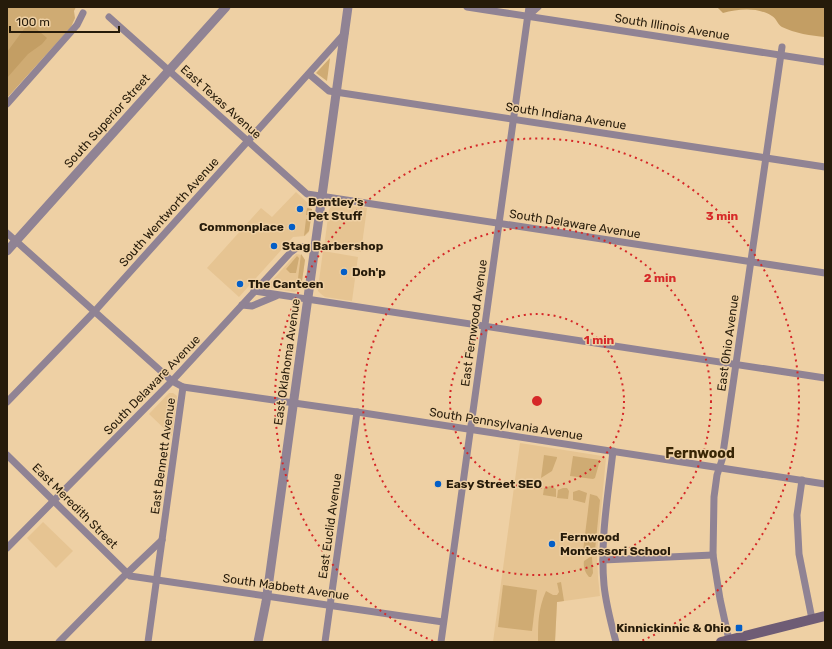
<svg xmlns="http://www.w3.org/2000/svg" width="832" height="649" font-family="Rubik,sans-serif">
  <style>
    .built { fill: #e6c492 }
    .green { fill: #cfab73 }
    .forest { fill: #c39e64 }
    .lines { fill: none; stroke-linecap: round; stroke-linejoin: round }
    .minor { stroke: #908394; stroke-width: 7 }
    .tertiary { stroke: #908394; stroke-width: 9 }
    .secondary { stroke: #6e5c75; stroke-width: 10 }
    .ring { fill: none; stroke: #d62828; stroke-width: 2; stroke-dasharray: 2 4 }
    .poi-dot { fill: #035ec7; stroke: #eed0a4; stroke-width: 1.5 }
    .labels { text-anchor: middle; stroke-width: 3; stroke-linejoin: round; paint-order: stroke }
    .street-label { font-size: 12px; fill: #261b0a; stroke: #eed0a4 }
    .poi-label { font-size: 12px; font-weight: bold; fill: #261b0a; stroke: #eed0a4; text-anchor: start }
    .quarter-label { font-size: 14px; font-weight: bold; fill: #382505; stroke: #eed0a4 }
    .centre { fill: #d62828; stroke: #eed0a4; stroke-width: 2 }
    .ring-label { font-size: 12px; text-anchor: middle; font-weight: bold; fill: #d62828; stroke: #eed0a4; stroke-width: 3; stroke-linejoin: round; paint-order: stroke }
  </style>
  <rect width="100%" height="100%" fill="#eed0a4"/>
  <!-- built -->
  <g class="built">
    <path d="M296 192 310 205 312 211 309 232 305 236 293 237 239 297 207 268 261 208 272 217Z"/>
    <path d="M334 204 367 208 361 252 324 247 329 210 332 205Z"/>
    <path d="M323 251 358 257 352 301 325 297 321 294 318 291V288Z"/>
    <path d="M296 254 302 255 305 260 301 288 297 291 294 292 270 288V283Z"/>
    <path d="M169 393H173L177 396 172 436 149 414Z"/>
    <path d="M520 443 602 456 606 458 597 553 598 577 600 596 557 602 555 642H493Z"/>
    <path d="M43 522 73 551 56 568 27 538Z"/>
  </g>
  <!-- green -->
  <g class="green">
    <path d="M7 7H76L74 11 75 18 71 27 7 98Z"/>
    <path d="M330 58 327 81 316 73Z"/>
    <path d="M307 208 312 209V211L309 231 304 236 306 219H308L309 215H306Z"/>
    <path d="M301 254 305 260 301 288 297 287Z"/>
    <path d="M297 256 299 258 296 273H290L286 269Z"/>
    <path d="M544 455 557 457V458L552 471 541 478Z"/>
    <path d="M573 456 600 460 595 478 593 479 570 476Z"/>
    <path d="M550 486 556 489V497L543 495 544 488Z"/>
    <path d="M563 488H567L569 491 568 499 557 498 558 490Z"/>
    <path d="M579 490 587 493 585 503 573 500V492Z"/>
    <path d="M590 494 597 496 600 500 595 550 589 552 583 551Z"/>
    <path d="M590 557H592L593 573 591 577H589C585 573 583 566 584 561Z"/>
    <path d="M561 582 564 601 557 602 555 642H538C538 623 538 609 546 591L553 595H557L559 592 557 583Z"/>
    <path d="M503 585 537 590 532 631 498 627Z"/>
  </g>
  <!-- forest -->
  <g class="forest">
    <path d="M717 7H825V37C812 36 794 33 782 27 778 25 776 18 772 16 758 7 738 9 723 13Z"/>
    <path d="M27 25 33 26 47 38 42 44 28 54 7 78V52Z"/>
  </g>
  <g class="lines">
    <!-- minor -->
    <g class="minor">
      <path d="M467 7 825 62"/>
      <path d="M528 16 538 7"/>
      <path d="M109 17 307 194 825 273"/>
      <path d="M309 74 329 91 825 167"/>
      <path d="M7 104 77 25 83 13"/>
      <path d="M7 233 172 381 183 387 148 642"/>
      <path d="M254 291 825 378"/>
      <path d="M242 305 252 306 276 296"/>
      <path d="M183 387 357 412 825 484"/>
      <path d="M7 402 94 312 345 33"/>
      <path d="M613 451C608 495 600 541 604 585 606 605 611 623 616 642"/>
      <path d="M7 455 130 576 443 622"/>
      <path d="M802 480 797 515 799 554 812 619"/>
      <path d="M7 548 172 381 291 252C299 245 305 246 315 248"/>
      <path d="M603 560 713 555"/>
      <path d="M729 640 720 599 713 555 714 497 717 475 722 460 782 47"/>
      <path d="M59 642 122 578 162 540"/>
      <path d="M325 642 357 412"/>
      <path d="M441 642 529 7"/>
    </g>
    <!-- tertiary -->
    <g class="tertiary">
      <path d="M7 251 226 7"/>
      <path d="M258 642 266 602 348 7"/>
    </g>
    <!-- secondary -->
    <path class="secondary" d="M721 642 825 616"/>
  </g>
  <!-- distance rings -->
  <g class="ring">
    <circle cx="537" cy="401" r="87"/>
    <circle cx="537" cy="401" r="174"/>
    <path d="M433 641A262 262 0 1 1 641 641"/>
  </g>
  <!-- markers -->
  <g class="poi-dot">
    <circle cx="300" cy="209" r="4"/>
    <circle cx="292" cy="227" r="4"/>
    <circle cx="274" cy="246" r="4"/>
    <circle cx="344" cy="272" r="4"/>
    <circle cx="240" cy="284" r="4"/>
    <circle cx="438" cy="484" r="4"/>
    <circle cx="552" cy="544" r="4"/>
    <rect x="735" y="624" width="8" height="8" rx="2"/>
  </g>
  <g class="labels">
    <!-- street labels -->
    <g class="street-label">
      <text transform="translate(672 27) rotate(9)" y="4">South Illinois Avenue</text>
      <text transform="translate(221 102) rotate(42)" y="4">East Texas Avenue</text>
      <text transform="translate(566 116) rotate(9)" y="4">South Indiana Avenue</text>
      <text transform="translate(107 121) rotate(-48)" y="4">South Superior Street</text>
      <text transform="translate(169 212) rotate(-48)" y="4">South Wentworth Avenue</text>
      <text transform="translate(575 224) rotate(9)" y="4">South Delaware Avenue</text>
      <text transform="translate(474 323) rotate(-82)" y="4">East Fernwood Avenue</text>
      <text transform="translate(728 343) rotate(-82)" y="4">East Ohio Avenue</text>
      <text transform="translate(287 362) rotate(-82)" y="4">East Oklahoma Avenue</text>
      <text transform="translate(152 385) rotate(-46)" y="4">South Delaware Avenue</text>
      <text transform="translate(506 424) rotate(9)" y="4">South Pennsylvania Avenue</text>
      <text transform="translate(163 456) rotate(-82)" y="4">East Bennett Avenue</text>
      <text transform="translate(75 506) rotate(45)" y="4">East Meredith Street</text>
      <text transform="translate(330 526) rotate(-82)" y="4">East Euclid Avenue</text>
      <text transform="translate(286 587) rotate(8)" y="4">South Mabbett Avenue</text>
    </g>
    <!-- poi labels -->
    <g class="poi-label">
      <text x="308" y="206">Bentley's<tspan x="308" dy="14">Pet Stuff</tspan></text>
      <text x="284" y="231" text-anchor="end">Commonplace</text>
      <text x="282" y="250">Stag Barbershop</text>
      <text x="352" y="276">Doh'p</text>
      <text x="248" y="288">The Canteen</text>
      <text x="446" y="488">Easy Street SEO</text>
      <text x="560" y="541">Fernwood<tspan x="560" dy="14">Montessori School</tspan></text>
      <text x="731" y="632" text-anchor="end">Kinnickinnic &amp; Ohio</text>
    </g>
    <!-- quarter labels -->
    <g class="quarter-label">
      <text x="700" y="458">Fernwood</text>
    </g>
  </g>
  <circle cx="537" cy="401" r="6" class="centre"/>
  <g class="ring-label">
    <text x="722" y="220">3 min</text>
    <text x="660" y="282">2 min</text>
    <text x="599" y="344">1 min</text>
  </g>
  <!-- border -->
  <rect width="832" height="649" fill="none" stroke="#261b0a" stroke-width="16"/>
  <!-- scale -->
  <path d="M10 26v6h109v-6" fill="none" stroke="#261b0a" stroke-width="2"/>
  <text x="16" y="26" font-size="12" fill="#261b0a" stroke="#eed0a4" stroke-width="3" paint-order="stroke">100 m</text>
</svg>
